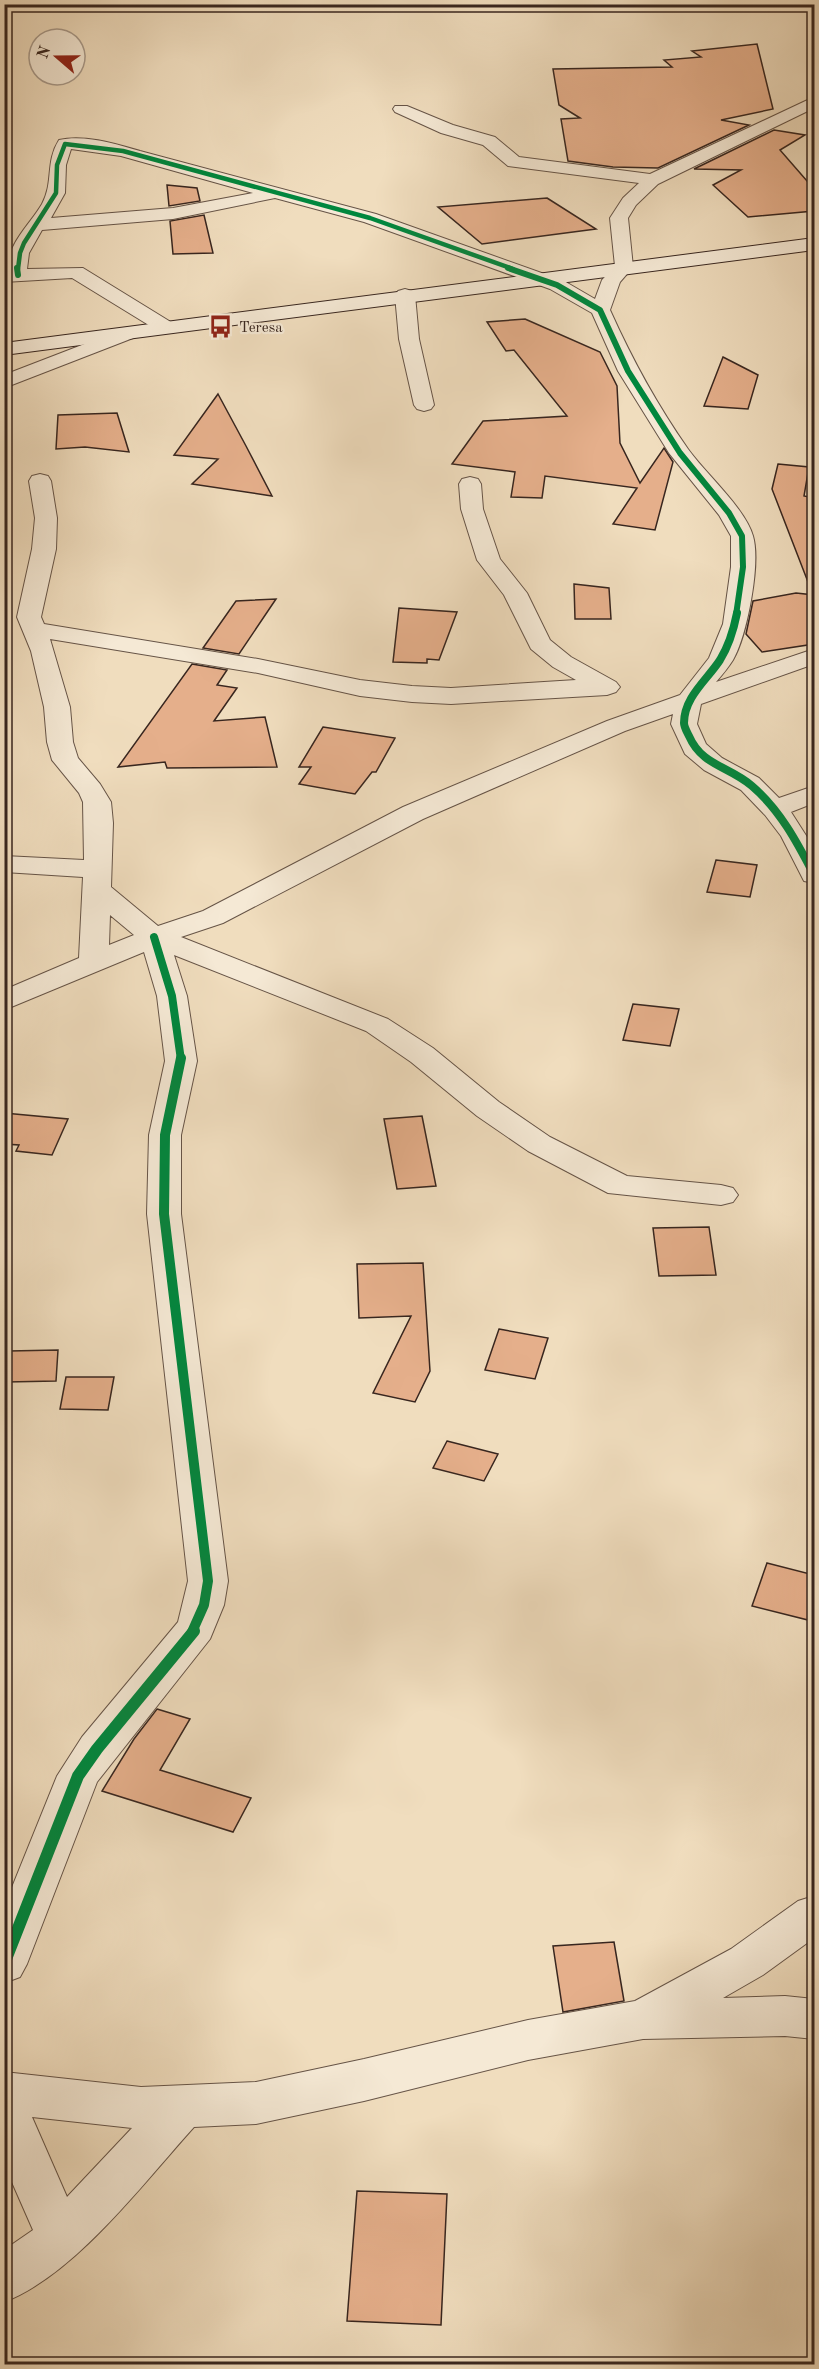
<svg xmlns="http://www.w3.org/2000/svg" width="819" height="2369" font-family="'Old Standard TT',serif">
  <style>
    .building { fill: #e5af8b; stroke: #38261f; stroke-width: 1.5 }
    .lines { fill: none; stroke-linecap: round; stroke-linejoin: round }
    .street-casing { stroke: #665447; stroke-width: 2 }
    .secondary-casing { stroke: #38261f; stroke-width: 2 }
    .street { fill: #f5e9d5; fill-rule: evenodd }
    .secondary { fill: #f5e9d5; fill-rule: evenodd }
    .cycleway-far4-casing { stroke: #f5e9d5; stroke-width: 7 }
    .cycleway-far3-casing { stroke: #f5e9d5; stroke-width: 8 }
    .cycleway-far2-casing { stroke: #f5e9d5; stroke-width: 10 }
    .cycleway-far1-casing { stroke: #f5e9d5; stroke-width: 14 }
    .cycleway-casing { stroke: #f5e9d5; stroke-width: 16 }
    .cycleway-far4 { stroke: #00873e; stroke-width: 4.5 }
    .cycleway-far3 { stroke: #00873e; stroke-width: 6 }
    .cycleway-far2 { stroke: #00873e; stroke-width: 8 }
    .cycleway-far1 { stroke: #00873e; stroke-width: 10 }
    .cycleway { stroke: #00873e; stroke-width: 12 }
    .labels { text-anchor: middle; stroke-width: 4.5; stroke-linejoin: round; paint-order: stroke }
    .far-poi-label { font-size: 15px; fill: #38261f; stroke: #f5e9d5; text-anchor: start }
  </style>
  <rect width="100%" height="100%" fill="#f0ddbe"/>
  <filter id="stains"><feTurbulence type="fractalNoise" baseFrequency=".00333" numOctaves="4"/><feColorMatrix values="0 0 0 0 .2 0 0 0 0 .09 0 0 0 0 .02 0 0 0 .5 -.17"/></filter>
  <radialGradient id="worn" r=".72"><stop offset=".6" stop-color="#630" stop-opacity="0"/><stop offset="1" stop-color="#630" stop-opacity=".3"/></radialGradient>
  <!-- building -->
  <g class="building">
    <path d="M757 44 773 109 721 120 749 125 658 168 613 167 568 161 561 119 580 118 559 105 553 69 672 67 664 60 701 57 692 51Z"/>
    <path d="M774 130 805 135 780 150 814 189V211L748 217 713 185 741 170 694 169Z"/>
    <path d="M167 185 197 188 200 201 169 206Z"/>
    <path d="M547 198 596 229 482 244 438 207Z"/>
    <path d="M204 215 213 253 173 254 170 221Z"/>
    <path d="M525 319 600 352 617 386 620 443 640 483 664 448 673 462 655 530 613 524 637 488 545 476 542 498 511 497 515 472 452 464 483 421 567 416 514 350 506 351 487 322Z"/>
    <path d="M723 357 758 375 748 409 704 406Z"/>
    <path d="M218 394 246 446 272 496 192 484 218 459 174 455Z"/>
    <path d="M117 413 129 452 85 447 56 449 58 415Z"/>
    <path d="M778 464 809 467 804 496 814 498 808 582 772 489Z"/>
    <path d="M574 584 609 588 611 619H575Z"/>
    <path d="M796 593 814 595V644L762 652 746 634 753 601Z"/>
    <path d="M276 599 239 654 203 648 236 601Z"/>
    <path d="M399 608 457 612 439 660 427 659V663L393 662Z"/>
    <path d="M192 664 227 670 217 685 237 688 214 721 265 717 277 767 167 768 165 762 118 767Z"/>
    <path d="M323 727 395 738 376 772H372L355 794 299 784 311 767H299Z"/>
    <path d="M716 860 757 865 750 897 707 892Z"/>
    <path d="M633 1004 679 1009 670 1046 623 1040Z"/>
    <path d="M4 1113 68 1119 52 1155 16 1151 19 1145 4 1144Z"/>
    <path d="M422 1116 436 1186 397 1189 384 1119Z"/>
    <path d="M709 1227 716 1275 659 1276 653 1228Z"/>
    <path d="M423 1263 430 1371 415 1402 373 1393 411 1316 359 1318 357 1264Z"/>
    <path d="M499 1329 548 1338 535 1379 485 1370Z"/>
    <path d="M58 1350 56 1381 6 1382 9 1351Z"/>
    <path d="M66 1377H114L108 1410 60 1409Z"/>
    <path d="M447 1441 498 1454 484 1481 433 1468Z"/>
    <path d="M767 1563 814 1575V1600L808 1620 752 1606Z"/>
    <path d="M157 1709 190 1719 160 1770 251 1798 233 1832 102 1791 134 1739Z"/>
    <path d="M614 1942 624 2001 563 2012 553 1946Z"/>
    <path d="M357 2191 447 2194 441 2325 347 2321Z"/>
  </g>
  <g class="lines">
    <defs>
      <g id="street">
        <path d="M814 97V108L658 184 636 205 628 218 633 267 620 282 610 310C632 359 657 405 688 449 705 473 745 508 753 536 761 563 747 636 733 660 728 668 722 675 716 682L814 649V664L701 704 697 724 706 744 722 758 759 778 779 798 814 786V803L791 812 814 848V883L804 881 781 836 765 815 741 790 704 770 685 754 671 724 673 714 625 731 423 819 223 923 181 937 388 1019 433 1048 499 1102 550 1137 627 1176 721 1185 733 1188 738 1195 733 1202 721 1205 608 1193 528 1151 477 1116 411 1062 366 1031 174 955 187 996 197 1061 181 1135V1214L228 1581 224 1605 210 1639 97 1782 27 1964 20 1977 4 1983V1907L57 1776 82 1737 178 1622 188 1581 147 1214 149 1135 165 1061 157 996 144 952 4 1010V990L79 958 83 877 4 872V856L84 860 83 802 79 793 52 760 47 742 44 707 31 651 17 617 32 549 35 518 29 481 32 476 40 474 48 476 51 481 57 518 56 549 41 617 44 624 258 659 360 680 412 686 451 688 576 680 553 667 531 649 504 595 477 560 461 509 459 484 462 479 470 477 478 479 481 484 483 509 500 559 527 593 550 640 571 657 616 682 620 687 616 692 607 695 451 704 412 702 360 696 258 673 50 639 70 707 73 742 78 758 100 784 111 802 113 823 111 887 158 926 203 911 403 807 607 721 680 695 709 658 723 624 731 567V536L719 515 669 453 618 371 592 313 550 289 364 222 275 198 173 219 42 230 29 253 27 269 83 268 174 324 177 328 174 332H160L72 278 4 282V270H8C7 243 30 225 42 204 54 182 45 162 59 140 84 134 116 144 140 151L376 214 564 281 595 299 602 280 615 266 610 218 623 198 639 183 508 166 483 145 441 133 395 112 393 109 395 106H407L453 125 495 137 519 157 650 174ZM71 149 121 156 253 193 173 208 51 218 65 193 66 165ZM110 915 134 935 109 945Z"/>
        <path d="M405 289 412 291 415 295 419 339 434 405 431 409 424 411 417 409 414 405 399 339 395 295 398 291Z"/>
        <path d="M126 328 133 330 136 334 133 338 4 388V375Z"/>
        <path d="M814 1896V1938L763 1975 723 1998 785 1996 814 1999V2039L785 2036 643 2039 528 2060 364 2101 256 2124 194 2127C144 2182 75 2275 4 2302V2250L33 2230 4 2164V2072L141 2087 256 2082 364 2059 528 2020 635 2001 731 1949 798 1901ZM32 2117 132 2128 67 2197Z"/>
      </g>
      <path id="secondary" d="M814 238V250L4 355V343Z"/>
    </defs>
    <!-- street casing -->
    <use href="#street" class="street-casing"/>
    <!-- secondary casing -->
    <use href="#secondary" class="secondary-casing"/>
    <!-- street -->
    <use href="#street" class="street"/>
    <!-- secondary -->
    <use href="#secondary" class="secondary"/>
    <defs>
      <path id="cycleway-far4" d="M18 269 20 253 24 243 56 193 57 165 65 144 123 151 370 218 513 269"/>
      <g id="cycleway-far3">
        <path d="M17 268 18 275"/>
        <path d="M508 268 557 285 600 310 628 371 680 453 729 513 742 536 743 567 736 615"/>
      </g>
      <g id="cycleway-far2">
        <path d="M737 613C734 628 728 647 720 660 707 680 684 697 684 723 684 727 687 732 689 736 702 766 729 766 752 786 780 810 797 842 814 875"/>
        <path d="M154 937 172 996 181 1060"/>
      </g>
      <path id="cycleway-far1" d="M181 1058 165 1135 164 1214 208 1581 204 1605 192 1632"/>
      <path id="cycleway" d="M4 1964 78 1776 97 1749 194 1631"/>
    </defs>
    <!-- cycleway-far4 casing -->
    <use href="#cycleway-far4" class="cycleway-far4-casing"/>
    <!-- cycleway-far3 casing -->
    <use href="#cycleway-far3" class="cycleway-far3-casing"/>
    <!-- cycleway-far2 casing -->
    <use href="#cycleway-far2" class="cycleway-far2-casing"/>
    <!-- cycleway-far1 casing -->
    <use href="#cycleway-far1" class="cycleway-far1-casing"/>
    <!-- cycleway casing -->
    <use href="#cycleway" class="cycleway-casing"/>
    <!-- cycleway-far4 -->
    <use href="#cycleway-far4" class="cycleway-far4"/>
    <!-- cycleway-far3 -->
    <use href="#cycleway-far3" class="cycleway-far3"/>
    <!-- cycleway-far2 -->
    <use href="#cycleway-far2" class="cycleway-far2"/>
    <!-- cycleway-far1 -->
    <use href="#cycleway-far1" class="cycleway-far1"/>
    <!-- cycleway -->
    <use href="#cycleway" class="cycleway"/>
  </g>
  <!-- icons -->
  <defs>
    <symbol id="bus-bare" viewBox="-9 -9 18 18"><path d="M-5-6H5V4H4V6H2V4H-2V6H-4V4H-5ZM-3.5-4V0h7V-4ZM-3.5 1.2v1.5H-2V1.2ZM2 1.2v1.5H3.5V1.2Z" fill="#8f2418" stroke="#f5e9d5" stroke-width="2.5" paint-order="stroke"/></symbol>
  </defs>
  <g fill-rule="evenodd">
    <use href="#bus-bare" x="204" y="310" width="33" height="33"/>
  </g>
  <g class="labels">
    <!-- far-poi labels -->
    <g class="far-poi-label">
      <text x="239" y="332">Teresa</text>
    </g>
  </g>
  <!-- margin -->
  <rect width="819" height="2369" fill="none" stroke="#f0ddbe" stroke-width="24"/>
  <rect x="6" y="6" width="807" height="2357" fill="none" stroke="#38261f" stroke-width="3"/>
  <rect x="12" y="12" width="795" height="2345" fill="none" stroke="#38261f" stroke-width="1.5"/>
  <!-- north arrow -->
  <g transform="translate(57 57) rotate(290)"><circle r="28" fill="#f5e9d5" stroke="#a99b8c" stroke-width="1.5"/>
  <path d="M0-4.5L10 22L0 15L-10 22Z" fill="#8f2418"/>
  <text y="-9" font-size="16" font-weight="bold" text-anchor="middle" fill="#38261f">N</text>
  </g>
  <rect width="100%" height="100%" filter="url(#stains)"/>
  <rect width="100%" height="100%" fill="url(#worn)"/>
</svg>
